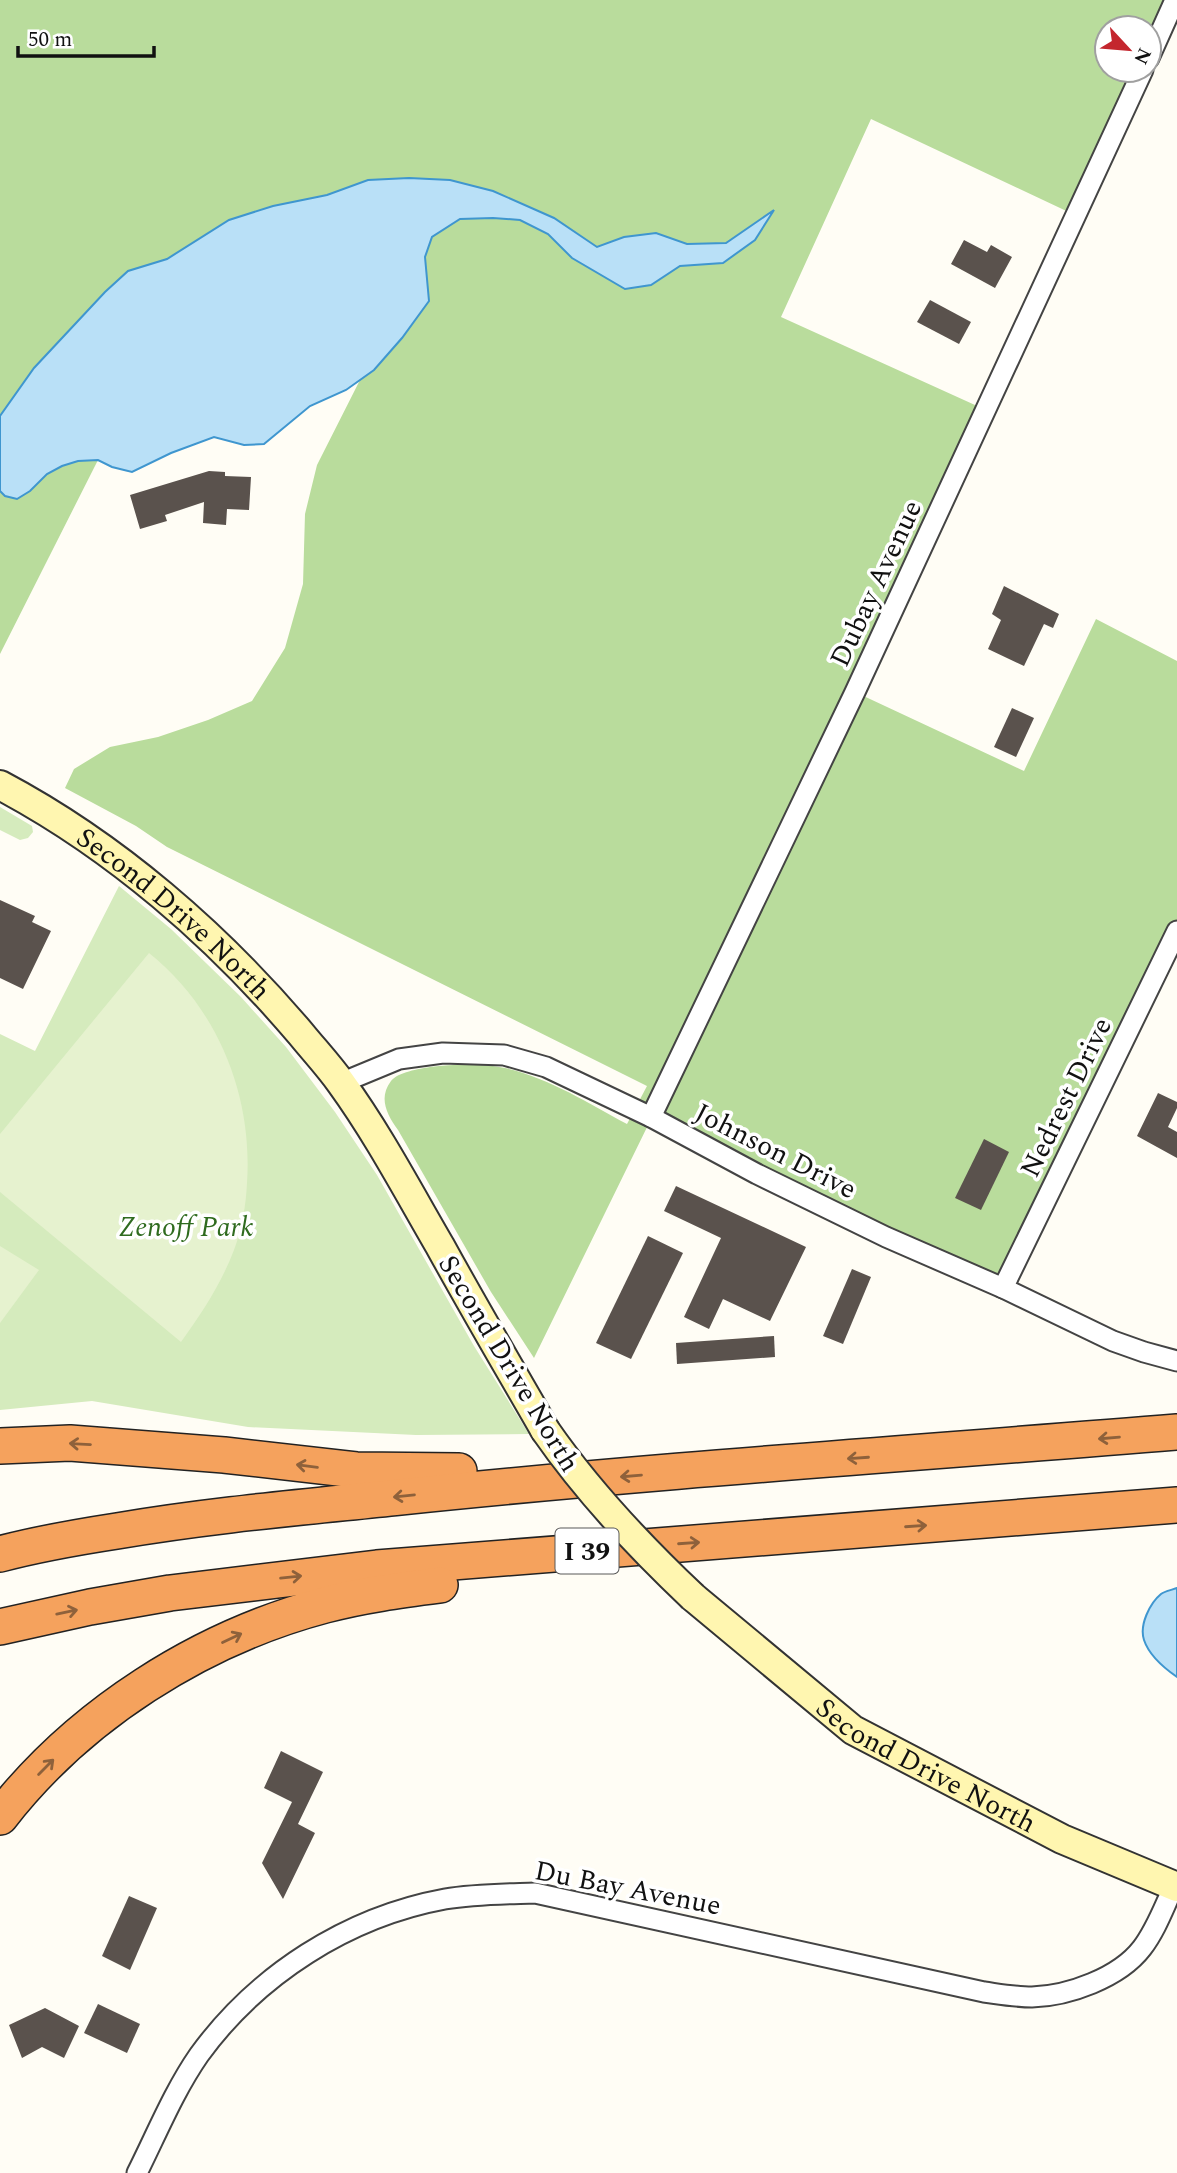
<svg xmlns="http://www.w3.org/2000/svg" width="1177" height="2173" font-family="Spectral,serif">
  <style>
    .green { fill: #d5ebbd }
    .forest { fill: #b9dc9c }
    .pitch { fill: #e6f2cf }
    .water { fill: #b9e0f7; stroke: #3f96cf; stroke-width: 2 }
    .building { fill: #5a524d }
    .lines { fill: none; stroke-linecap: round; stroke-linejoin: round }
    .street-casing { stroke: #444; stroke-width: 23 }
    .secondary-casing { stroke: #333; stroke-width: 32 }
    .highway-casing { stroke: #222; stroke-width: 38 }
    .street { stroke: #fff; stroke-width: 19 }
    .secondary { stroke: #fff6b0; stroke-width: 28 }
    .highway { stroke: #f5a25d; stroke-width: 35 }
    .secondary-bridge-casing { stroke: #333; stroke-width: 32; stroke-linecap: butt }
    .secondary-bridge { stroke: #fff6b0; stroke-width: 28 }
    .oneway { stroke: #8e613b }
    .labels { text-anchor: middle; stroke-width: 7; stroke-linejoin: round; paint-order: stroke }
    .shield { fill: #fff; stroke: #585858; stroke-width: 2 }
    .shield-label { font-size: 26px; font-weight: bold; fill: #111 }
    .street-label { font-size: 28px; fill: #111; stroke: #fff }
    .park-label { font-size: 28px; font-style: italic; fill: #2f6b1f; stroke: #fff }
  </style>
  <rect width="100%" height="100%" fill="#fffdf5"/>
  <!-- green -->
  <g class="green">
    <path d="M0 807 32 826 33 832 28 838 20 840 0 830Z"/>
    <path d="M119 886 171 929 241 997 286 1047 335 1112 377 1175 474 1346 529 1434 416 1435 248 1427 92 1401 0 1410V1034L35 1051Z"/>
  </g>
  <!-- forest -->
  <g class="forest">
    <path d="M0 0H1175L1149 58V28H1107V70H1143L1077 216 871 119 781 317 986 410 855 692 1024 771 1096 619 1177 661V933L1003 1288 652 1117 534 1358 491 1292 398 1130C387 1115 378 1098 391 1081 398 1072 419 1069 430 1067 454 1064 482 1063 505 1068 549 1078 588 1103 627 1124L647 1086 167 847 136 826 65 788 74 769 110 747 158 737 208 720 252 701 285 648 303 584 305 514 317 465 361 378C390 359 409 328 429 301L425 257 432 237 460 219 493 218 520 219 548 234 572 258 651 285 680 266 723 263 772 212 727 243 687 244 656 233 624 237 597 247 554 218 492 191 450 180H368L327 195 273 206 229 220 167 259 128 271 105 292 34 368 0 416Z"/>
    <path d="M98 460 0 654V491L5 496 30 491 47 474 62 466 78 461Z"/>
  </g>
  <!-- pitch -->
  <g class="pitch">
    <path d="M149 953C218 1008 253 1096 247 1183 246 1205 242 1229 234 1250 221 1284 202 1313 181 1342L0 1192V1134Z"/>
    <path d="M0 1246 39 1270 0 1323Z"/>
  </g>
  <!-- water -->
  <g class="water">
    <path d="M409 178 450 180 493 191 554 218 597 247 624 237 656 233 687 244 726 243 774 210 755 240 723 263 680 266 651 285 625 289 572 258 548 234 520 220 493 218 460 219 432 237 425 257 429 301 402 338 374 370 346 390 310 406 264 444 244 445 214 437 171 453 132 472 112 467 98 460 78 461 62 466 47 474 30 491 17 499 5 496 0 491V416L34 368 105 292 128 271 167 259 229 220 273 206 327 195 368 180Z"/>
    <path d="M1177 1588V1677C1164 1668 1149 1655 1144 1640 1139 1625 1150 1603 1161 1594 1165 1591 1172 1590 1177 1588Z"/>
  </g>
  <!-- building -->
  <g class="building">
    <path d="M964 240 987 252 991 245 1012 257 995 288 951 264Z"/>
    <path d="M930 300 971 322 959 344 917 322Z"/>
    <path d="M209 471 225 472V476L251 477 249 510 227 509 226 525 203 523 204 502 165 515 167 521 140 529 130 495Z"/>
    <path d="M1004 586 1059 614 1053 628 1044 624 1024 666 988 649 1001 620 992 614Z"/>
    <path d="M1012 708 1034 718 1016 757 994 747Z"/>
    <path d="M0 900 35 916 32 922 51 931 23 989 0 978Z"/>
    <path d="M1158 1093 1177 1102V1108L1168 1127 1177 1132V1158L1137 1136Z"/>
    <path d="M984 1139 1009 1152 981 1210 955 1198Z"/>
    <path d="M676 1186 806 1247 770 1321 723 1299 709 1329 684 1317 721 1238 664 1211Z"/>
    <path d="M648 1236 683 1253 631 1359 596 1343Z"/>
    <path d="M852 1269 871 1277 843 1344 823 1336Z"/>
    <path d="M774 1336 775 1357 677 1364 676 1343Z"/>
    <path d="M281 1751 323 1772 298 1824 315 1833 283 1899 262 1863 292 1802 264 1788Z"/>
    <path d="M129 1896 157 1908 130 1970 102 1956Z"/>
    <path d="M98 2004 140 2024 127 2053 84 2033Z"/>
    <path d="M45 2008 79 2026 64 2058 42 2047 22 2058 9 2025Z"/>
  </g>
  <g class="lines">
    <defs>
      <g id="street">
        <path d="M1149 58 1175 0"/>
        <path d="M341 1083 399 1059 443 1053 504 1055 546 1067 651 1117 757 1174 886 1237 1003 1288 1113 1341 1144 1352 1177 1361"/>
        <path d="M651 1117 855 692 1143 70"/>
        <path d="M1003 1288 1177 931"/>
        <path d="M137 2173C157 2133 174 2091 199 2055 257 1975 347 1917 445 1899 475 1894 505 1894 535 1893L984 1992C999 1994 1016 1997 1032 1997 1068 1996 1119 1978 1142 1948 1156 1930 1164 1907 1174 1886"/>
      </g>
      <g id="secondary">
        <path id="s1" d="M0 785C115 846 217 935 301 1034 314 1050 329 1066 341 1083 378 1134 408 1191 440 1246 474 1308 510 1369 545 1430"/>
        <path id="s2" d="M693 1597 853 1730 1062 1839 1177 1887"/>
      </g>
      <g id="highway">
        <path d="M0 1446 70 1443 224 1455 356 1470 459 1471"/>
        <path d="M0 1554C38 1544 78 1537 117 1531 211 1515 305 1507 400 1497 659 1470 918 1453 1177 1432"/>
        <path d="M0 1627 90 1607 170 1593 377 1568 1177 1505"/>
        <path d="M0 1817C79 1715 200 1638 325 1605 362 1595 401 1590 440 1585"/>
      </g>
    </defs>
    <!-- street casing -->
    <use href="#street" class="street-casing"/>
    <!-- secondary casing -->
    <use href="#secondary" class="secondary-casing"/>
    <!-- highway casing -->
    <use href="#highway" class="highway-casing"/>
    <!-- street -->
    <use href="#street" class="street"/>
    <!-- secondary -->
    <use href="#secondary" class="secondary"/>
    <!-- highway -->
    <use href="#highway" class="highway"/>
    <defs>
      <path id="secondary-bridge" d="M545 1430C588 1492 639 1546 693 1597"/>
    </defs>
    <!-- secondary-bridge casing -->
    <use href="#secondary-bridge" class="secondary-bridge-casing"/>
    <!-- secondary-bridge -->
    <use href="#secondary-bridge" class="secondary-bridge"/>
  </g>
  <!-- one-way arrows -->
  <defs><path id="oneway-shaft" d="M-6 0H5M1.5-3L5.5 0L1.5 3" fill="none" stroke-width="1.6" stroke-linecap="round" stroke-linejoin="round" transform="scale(1.75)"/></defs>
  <g class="oneway">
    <use href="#oneway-shaft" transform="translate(1109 1438) rotate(175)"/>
    <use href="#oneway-shaft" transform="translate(80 1444) rotate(-177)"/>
    <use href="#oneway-shaft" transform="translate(858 1458) rotate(176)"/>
    <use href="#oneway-shaft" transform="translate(307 1466) rotate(-173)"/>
    <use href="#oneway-shaft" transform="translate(631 1476) rotate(175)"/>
    <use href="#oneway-shaft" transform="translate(404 1496) rotate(174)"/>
    <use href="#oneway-shaft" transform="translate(916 1526) rotate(-4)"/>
    <use href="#oneway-shaft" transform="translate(689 1543) rotate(-4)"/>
    <use href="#oneway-shaft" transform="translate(291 1577) rotate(-6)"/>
    <use href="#oneway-shaft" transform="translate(67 1612) rotate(-12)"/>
    <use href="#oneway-shaft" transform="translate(232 1638) rotate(-25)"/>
    <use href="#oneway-shaft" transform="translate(46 1767) rotate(-45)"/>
  </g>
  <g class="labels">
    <!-- shield labels -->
    <rect class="shield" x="555.5" y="1528.5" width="63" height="45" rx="5"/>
    <g class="shield-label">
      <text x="587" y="1560">I 39</text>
    </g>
    <!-- street labels -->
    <g class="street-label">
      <text transform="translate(875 583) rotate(-65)" y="10">Dubay Avenue</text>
      <text dy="10" stroke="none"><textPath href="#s1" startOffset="217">Second Drive North</textPath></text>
      <text transform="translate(1065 1097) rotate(-64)" y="10">Nedrest Drive</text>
      <text transform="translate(776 1150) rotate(27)" y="10">Johnson Drive</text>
      <text transform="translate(510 1363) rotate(59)" y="10">Second Drive North</text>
      <text dy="10" stroke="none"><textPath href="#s2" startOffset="289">Second Drive North</textPath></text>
      <text transform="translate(628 1887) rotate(11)" y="10">Du Bay Avenue</text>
    </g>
    <!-- park labels -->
    <g class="park-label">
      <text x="186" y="1236">Zenoff Park</text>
    </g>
  </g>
  <!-- north arrow -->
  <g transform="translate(1128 49) rotate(116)"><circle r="33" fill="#ffffff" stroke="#a0a0a0" stroke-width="2"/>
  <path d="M0-5L12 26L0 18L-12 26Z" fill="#c4262e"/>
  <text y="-10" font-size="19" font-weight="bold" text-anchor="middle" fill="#111111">N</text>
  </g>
  <!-- scale -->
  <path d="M18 46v10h136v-10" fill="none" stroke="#111111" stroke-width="3.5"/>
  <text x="28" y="46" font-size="21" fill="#111111" stroke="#ffffff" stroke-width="5" paint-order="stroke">50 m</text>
</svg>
